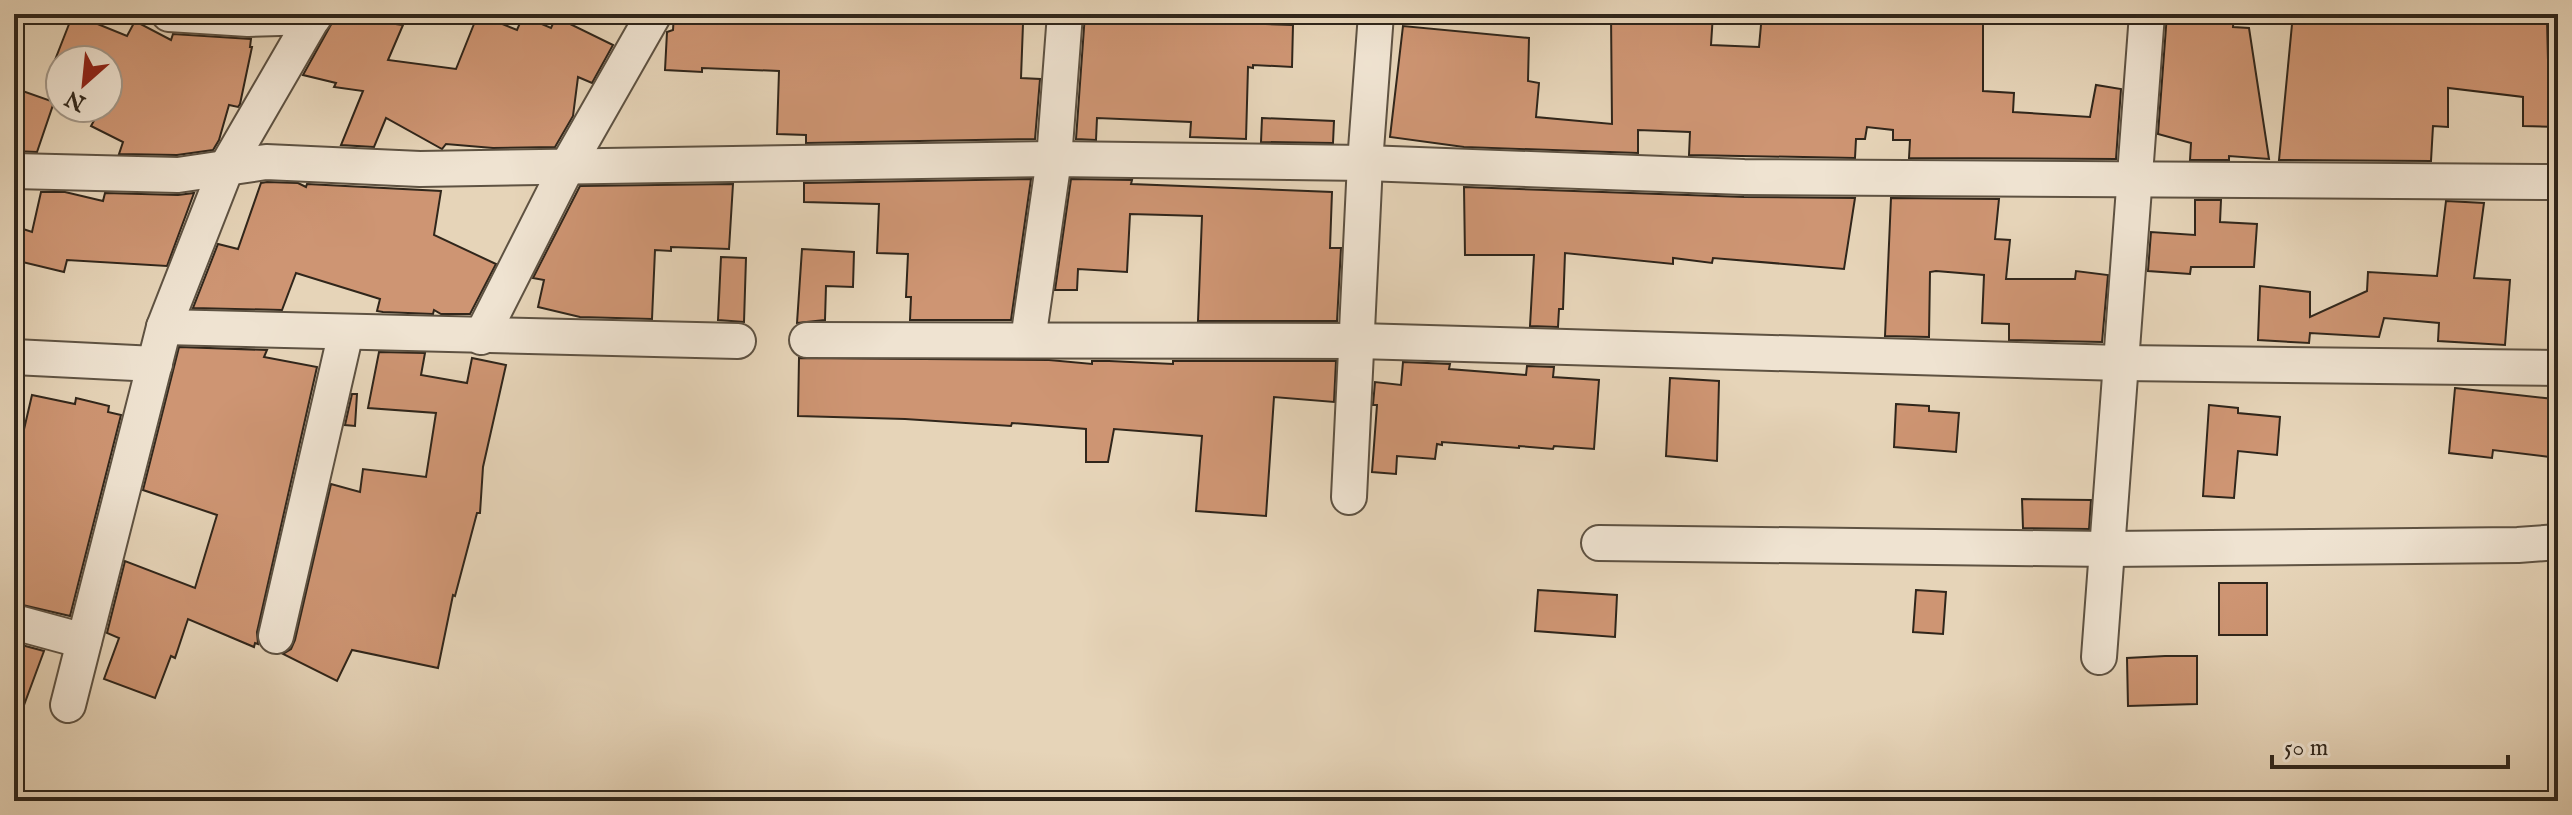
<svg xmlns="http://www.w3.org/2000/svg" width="2572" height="815" font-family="'IM FELL English',serif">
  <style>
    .building { fill: #ce9573; stroke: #30261b; stroke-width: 2 }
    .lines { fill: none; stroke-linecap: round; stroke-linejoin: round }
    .minor-casing { stroke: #5e5242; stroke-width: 38 }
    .minor { stroke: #efe3d1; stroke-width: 34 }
  </style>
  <rect width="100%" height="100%" fill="#e6d4b8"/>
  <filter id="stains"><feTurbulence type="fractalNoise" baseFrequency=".0025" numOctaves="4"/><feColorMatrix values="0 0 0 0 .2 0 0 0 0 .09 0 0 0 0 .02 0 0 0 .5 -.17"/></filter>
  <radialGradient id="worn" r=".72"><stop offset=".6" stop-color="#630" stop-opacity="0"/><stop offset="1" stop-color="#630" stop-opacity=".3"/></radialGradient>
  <!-- building -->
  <g class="building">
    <path d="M73 14 127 36 135 21 171 40 173 34 251 39 250 47H252L240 104 238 107 229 105 219 140 213 150 177 155 119 154 123 142 91 126 101 108H108V60H55Z"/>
    <path d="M478 14 517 30 523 16 551 28 556 17 613 45 592 83 578 77 573 116 555 147 493 148 446 144 442 149 386 118 374 147 341 145 363 91 334 87 336 83 303 75 333 21 350 18 403 25 388 60 456 69Z"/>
    <path d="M674 14H1000V24H1023L1021 78 1040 79 1035 139 806 143V135L777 134 779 71 702 68V72L665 70 667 32 673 30Z"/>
    <path d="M1085 14H1213V22L1293 25 1292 67 1253 65V68L1248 67 1246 139 1190 137 1191 122 1097 118 1096 140 1076 139Z"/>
    <path d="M1611 14H1713L1711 45 1759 47 1762 14 1808 20V16L1843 20 1844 16 1912 21V16L1983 15V91L2014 93 2013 112 2090 117 2096 85 2121 89 2116 159 1909 158 1910 140H1893V130L1867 127 1865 139H1856L1855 158 1689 155 1690 132 1638 130V153L1464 147 1390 137 1403 26 1529 38 1528 81 1539 83 1536 117 1612 124Z"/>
    <path d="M2167 14H2234L2233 27 2249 28 2269 159 2229 156V160H2190L2191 143 2158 134Z"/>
    <path d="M2293 14 2390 21V14L2467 20V18L2547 20 2548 60 2558 61V127L2523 126V97L2448 88V127L2433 126 2431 161 2279 160Z"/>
    <path d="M14 88 54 102 37 152 14 151Z"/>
    <path d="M1262 118 1334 121 1333 143 1261 142Z"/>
    <path d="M1031 179 1011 320H910L911 297H906L908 254 877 253 879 204 804 202V183Z"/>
    <path d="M1071 179 1132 180 1131 184 1332 192 1330 248H1341L1337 321H1198L1202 216 1130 214 1127 272 1078 269 1077 290H1055Z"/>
    <path d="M267 182 298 183 306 187 307 184 441 191 434 235 496 264 470 314H441L434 310 433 314 383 312 377 311 380 299 296 273 282 310 193 308 218 244 238 249 261 183Z"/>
    <path d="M733 184 729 249 671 247V251L655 250 652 319 580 317 538 307 544 280 533 278 580 186Z"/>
    <path d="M1464 187 1744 197 1855 198 1844 269 1713 258 1712 263 1673 258V264L1565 253 1563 309H1559L1558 327 1530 326 1534 255H1465Z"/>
    <path d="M41 192H65L103 201 105 193 178 195 194 193 167 266 67 260 64 272 14 260V226L32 232Z"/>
    <path d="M1891 198 1999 199 1995 239 2010 240 2006 279H2075L2076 271 2108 275 2102 342 2009 340V324L1982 323 1984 275 1936 271 1930 272 1929 337 1885 336Z"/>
    <path d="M2195 200H2221L2220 222 2257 224 2254 267H2191L2190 274 2148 271 2151 232 2195 235Z"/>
    <path d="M2446 201 2484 203 2474 278 2510 280 2505 345 2438 341 2439 323 2384 318 2379 337 2310 333 2309 343 2258 340 2260 286 2310 292V317L2367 291 2368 272 2437 276Z"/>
    <path d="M802 249 854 252 853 287 826 286 825 320 797 323Z"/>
    <path d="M721 257 746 258 744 322 718 320Z"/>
    <path d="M179 347 267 350 264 357 317 367 257 632 258 644 255 643 254 647 188 619 175 658 171 656 155 698 104 679 119 638 107 633 125 561 195 588 217 515 143 490Z"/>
    <path d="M379 352 425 353 421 375 467 383 472 358 506 365 483 467 480 513H477L455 596 453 595 438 668 352 650 337 681 283 654 291 649 295 640 331 484 360 492 363 469 426 477 436 413 368 408Z"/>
    <path d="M799 358 1049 360 1092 364V361H1109L1173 364V361H1336L1334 402 1274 397 1266 516 1196 511 1202 436 1114 429 1108 462H1086V429L1012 423 1011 426 905 419 798 416Z"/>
    <path d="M1403 362 1450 364 1449 369 1526 375 1527 366 1554 367 1553 377 1599 380 1594 449 1554 446 1553 449 1519 446V448L1442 442V445L1437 444 1435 459 1397 456 1396 474 1372 472 1377 405H1373L1375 382 1401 385Z"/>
    <path d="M1670 378 1719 381 1717 461 1666 456Z"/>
    <path d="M2455 388 2554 399 2555 418 2558 419V458L2493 450 2492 458 2449 453Z"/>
    <path d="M352 394H357L355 426 345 425Z"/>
    <path d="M32 395 75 404 76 398 109 406 108 412 121 415 70 616 14 603V549L21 528 14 526V454L18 455Z"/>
    <path d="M1896 404 1929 406V411L1959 413 1956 452 1894 447Z"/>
    <path d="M2209 405 2238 408V413L2280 417 2277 455 2238 451 2234 498 2203 496Z"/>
    <path d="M2022 499 2091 500 2089 529 2023 528Z"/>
    <rect x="2219" y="583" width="48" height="52"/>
    <path d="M1538 590 1617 595 1615 637 1535 631Z"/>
    <path d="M1916 590 1946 592 1943 634 1913 632Z"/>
    <path d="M14 643 44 651 17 724H14Z"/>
    <path d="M2165 656H2197V704L2128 706 2127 658Z"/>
  </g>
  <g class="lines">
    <defs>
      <g id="minor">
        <path d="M169 14 248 19 314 17"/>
        <path d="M14 171 178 175 266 162 420 169 1054 159 1365 163 1744 177 2558 182"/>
        <path d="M164 327 738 341"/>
        <path d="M481 337 568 165 654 14"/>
        <path d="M807 340 1358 341 2122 363 2558 368"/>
        <path d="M1028 340 1054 159 1065 14"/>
        <path d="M14 357 155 364"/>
        <path d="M1349 497 1365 163 1376 14"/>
        <path d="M1599 543 2108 549 2518 545 2558 542"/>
        <path d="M14 622 84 641"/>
        <path d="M276 636 346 332"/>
        <path d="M2099 657 2147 14"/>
        <path d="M68 705 164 327 227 166 315 14"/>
      </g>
    </defs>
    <!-- minor casing -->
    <use href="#minor" class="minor-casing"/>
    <!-- minor -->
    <use href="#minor" class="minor"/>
  </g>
  <!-- margin -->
  <rect width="2572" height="815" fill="none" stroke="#e6d4b8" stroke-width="48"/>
  <rect x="16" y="16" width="2540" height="783" fill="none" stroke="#30261b" stroke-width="4"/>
  <rect x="24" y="24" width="2524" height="767" fill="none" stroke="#30261b" stroke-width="2"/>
  <!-- north arrow -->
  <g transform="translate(84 84) rotate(207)"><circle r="38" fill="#efe3d1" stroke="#a39788" stroke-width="2"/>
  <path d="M0-6L14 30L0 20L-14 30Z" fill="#8f2418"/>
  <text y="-12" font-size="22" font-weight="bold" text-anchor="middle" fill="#30261b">N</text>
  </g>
  <!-- scale -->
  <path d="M2272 755v12h236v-12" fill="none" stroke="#30261b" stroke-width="4"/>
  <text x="2284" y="755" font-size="24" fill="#30261b" stroke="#efe3d1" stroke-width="6" paint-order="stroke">50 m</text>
  <rect width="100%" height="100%" filter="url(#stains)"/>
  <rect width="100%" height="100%" fill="url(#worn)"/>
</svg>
